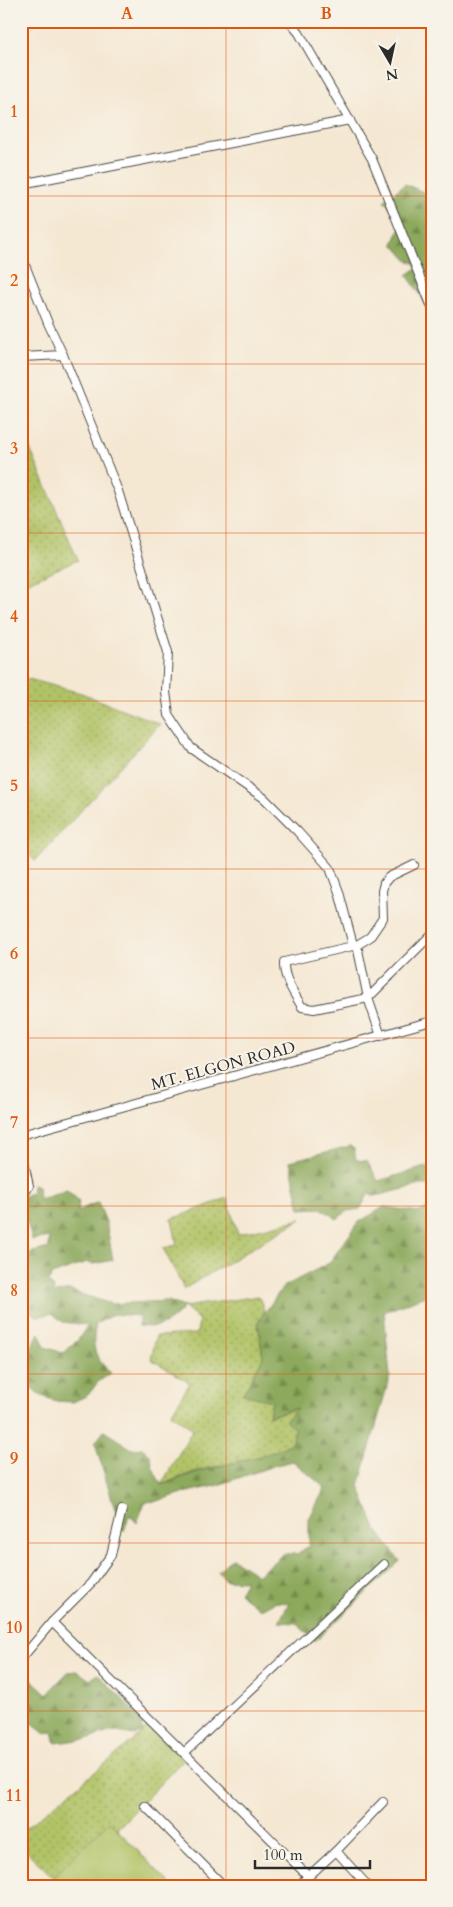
<svg xmlns="http://www.w3.org/2000/svg" width="453" height="1907" font-family="Cardo,serif">
  <style>
    .grass { fill: url(#grass-dots); stroke: #6e7748 }
    .forest { fill: url(#forest-firs); stroke: #5c6a43 }
    .pitch { fill: #b1c366; stroke: #6e7748 }
    .lines { fill: none; stroke-linecap: round; stroke-linejoin: round }
    .minor-casing { stroke: #494744; stroke-width: 10 }
    .minor { stroke: #fff; stroke-width: 8 }
    .grid { fill: none; stroke: #df570e; stroke-width: 1; stroke-opacity: 0.55 }
    .labels { text-anchor: middle; stroke-width: 4; stroke-linejoin: round; paint-order: stroke }
    .street-label { font-size: 16px; fill: #2b2b2b; stroke: #f7f3e8 }
    .neatline { fill: none; stroke: #df570e; stroke-width: 2 }
    .grid-label { font-size: 16px; text-anchor: middle; font-weight: bold; fill: #df570e }
  </style>
  <defs>
    <pattern id="grass-dots" width="8" height="8" patternUnits="userSpaceOnUse" patternTransform="scale(1.25)"><rect width="8" height="8" fill="#b1c366"/><path d="M2 2h.1M6 6h.1" fill="none" stroke="#909f54" stroke-width="1.8" stroke-linecap="round"/></pattern>
    <pattern id="forest-firs" width="22" height="20" patternUnits="userSpaceOnUse" patternTransform="scale(1.25)"><rect width="22" height="20" fill="#8ca95b"/><path d="M5 1l3.5 6h-7zM16 11l3.5 6h-7z" fill="#738a4b"/></pattern>
  </defs>
  <rect width="100%" height="100%" fill="#f7f3e8"/>
  <filter id="ink" filterUnits="userSpaceOnUse"><feTurbulence type="fractalNoise" baseFrequency=".02" numOctaves="2"/><feDisplacementMap in="SourceGraphic" scale="10" xChannelSelector="R" yChannelSelector="G"/><feConvolveMatrix kernelMatrix="1 2 1 2 8 2 1 2 1" color-interpolation-filters="sRGB"/></filter>
  <filter id="wash" filterUnits="userSpaceOnUse"><feTurbulence type="fractalNoise" baseFrequency=".0096" numOctaves="4" result="noise"/><feDisplacementMap in="SourceGraphic" scale="20" xChannelSelector="R" yChannelSelector="G"/><feGaussianBlur stdDeviation="1.12" result="paint"/><feColorMatrix in="noise" values="0 0 0 0 0 0 0 0 0 0 0 0 0 0 0 0 0 1.4 0 .05"/><feComposite in="paint" operator="in"/></filter>
  <g filter="url(#wash)">
    <rect width="100%" height="100%" fill="#f5e8d3"/>
    <!-- grass -->
    <g class="grass">
      <path d="M21 428 78 560 21 585Z"/>
      <path d="M21 677 81 693 160 724 35 861 21 846Z"/>
      <path d="M227 1198 238 1234 301 1219 184 1289 163 1248 177 1245 172 1219Z"/>
      <path d="M259 1296 265 1313 258 1322 263 1358 243 1394 272 1401 269 1416 298 1408 293 1441C268 1461 228 1462 197 1471 185 1475 173 1480 161 1485L193 1429 171 1414 190 1383 151 1359 156 1336 197 1334 199 1320 184 1307Z"/>
      <path d="M152 1724 184 1759 117 1829 109 1821 53 1877 21 1846V1832L111 1759Z"/>
    </g>
    <!-- forest -->
    <g class="forest">
      <path d="M405 184 432 196V318L430 319 422 297 407 275 420 266 407 260 393 244 403 221 384 201Z"/>
      <path d="M350 1146 354 1149 356 1160 367 1161 378 1181 432 1165V1185H421L375 1196 369 1193 360 1209 347 1211 337 1219 321 1208 300 1209 290 1161Z"/>
      <path d="M33 1184 38 1186 39 1200 67 1190 79 1201 77 1211 98 1202 106 1222 113 1260 94 1264 87 1262 52 1275 48 1282 54 1288 53 1294 69 1290 111 1304 168 1301 184 1307C170 1323 160 1329 139 1326V1316L114 1314 96 1324C91 1348 94 1357 111 1373L98 1382 88 1395 73 1402 55 1401 40 1395 21 1379V1353L31 1347 39 1333 45 1347 63 1353 78 1340 88 1325 63 1322 52 1313 38 1317 29 1311 21 1313V1255L49 1248V1237L32 1240C29 1227 21 1208 21 1197L32 1193Z"/>
      <path d="M384 1207 419 1212 432 1207V1296H425L384 1312 390 1376 359 1486 376 1529 400 1561 315 1641 296 1623 279 1622 289 1603 277 1602 260 1609 239 1593 246 1581 225 1580 218 1571 232 1558 258 1575 283 1554H297L309 1546V1519L325 1488 293 1461 276 1465 215 1486 183 1493 157 1501 145 1502 137 1523 129 1515 124 1531 114 1525 117 1516 95 1443 104 1431 132 1449 142 1448 151 1456 152 1466 161 1485 197 1472 260 1456 284 1448 293 1441 295 1429 285 1421 297 1408 269 1416 272 1401 243 1394 263 1358 258 1322 283 1287 329 1263 359 1222Z"/>
      <path d="M21 1670 47 1694 68 1672 77 1671 90 1680 98 1674 142 1719 143 1732 134 1735 113 1731 86 1739 56 1743 52 1732 45 1733 27 1719 21 1721Z"/>
    </g>
    <!-- pitch -->
    <path class="pitch" d="M109 1821 172 1886H45L53 1877Z"/>
  </g>
  <g filter="url(#ink)">
    <g class="lines">
      <defs>
        <g id="minor">
          <path d="M289 21 299 33 372 159 432 307"/>
          <path d="M21 184 350 120"/>
          <path d="M21 255 48 323 63 355 118 491 168 652 166 692 169 715 191 748 264 798 298 832 330 868 339 892 353 945"/>
          <path d="M21 357 63 355"/>
          <path d="M357 945 284 962C283 978 294 993 302 1007L314 1009 368 998 432 934"/>
          <path d="M381 1036 368 998 357 945 370 937 383 918 382 891 384 883 389 877 414 865"/>
          <path d="M21 1135 432 1021"/>
          <path d="M21 1149 29 1186 26 1191 21 1193"/>
          <path d="M52 1622 91 1583 111 1555 122 1510"/>
          <path d="M21 1659 52 1622 308 1876"/>
          <path d="M184 1753 384 1564"/>
          <path d="M145 1806 224 1886"/>
          <path d="M336 1851 368 1886"/>
          <path d="M298 1886 336 1851 383 1802"/>
        </g>
      </defs>
      <!-- minor casing -->
      <use href="#minor" class="minor-casing"/>
      <!-- minor -->
      <use href="#minor" class="minor"/>
    </g>
  </g>
  <!-- grid -->
  <path class="grid" d="M226 21V1886M21 196H432M21 364H432M21 533H432M21 701H432M21 869H432M21 1038H432M21 1206H432M21 1374H432M21 1543H432M21 1711H432"/>
  <g class="labels">
    <!-- street labels -->
    <g class="street-label">
      <text transform="translate(223 1065) rotate(-15)" y="6">MT. ELGON ROAD</text>
    </g>
  </g>
  <!-- margin -->
  <rect width="453" height="1907" fill="none" stroke="#f7f3e8" stroke-width="55"/>
  <!-- north arrow -->
  <g transform="translate(390 62) rotate(171)" stroke="#f7f3e8" stroke-width="4" paint-order="stroke">
  <path d="M0-4L9 19L0 12L-9 19Z" fill="#2b2b2b"/>
  <text y="-8" font-size="14" font-weight="bold" text-anchor="middle" fill="#2b2b2b">N</text>
  </g>
  <!-- scale -->
  <path d="M255 1860v8h115v-8" fill="none" stroke="#2b2b2b" stroke-width="2.5"/>
  <text x="263" y="1860" font-size="15" fill="#2b2b2b" stroke="#f7f3e8" stroke-width="4" paint-order="stroke">100 m</text>
  <rect x="28" y="28" width="398" height="1852" class="neatline"/>
  <g class="grid-label">
    <text x="127" y="19">A</text>
    <text x="326" y="19">B</text>
    <text x="14" y="117">1</text>
    <text x="14" y="286">2</text>
    <text x="14" y="454">3</text>
    <text x="14" y="622">4</text>
    <text x="14" y="791">5</text>
    <text x="14" y="959">6</text>
    <text x="14" y="1128">7</text>
    <text x="14" y="1296">8</text>
    <text x="14" y="1464">9</text>
    <text x="14" y="1633">10</text>
    <text x="14" y="1801">11</text>
  </g>
</svg>
